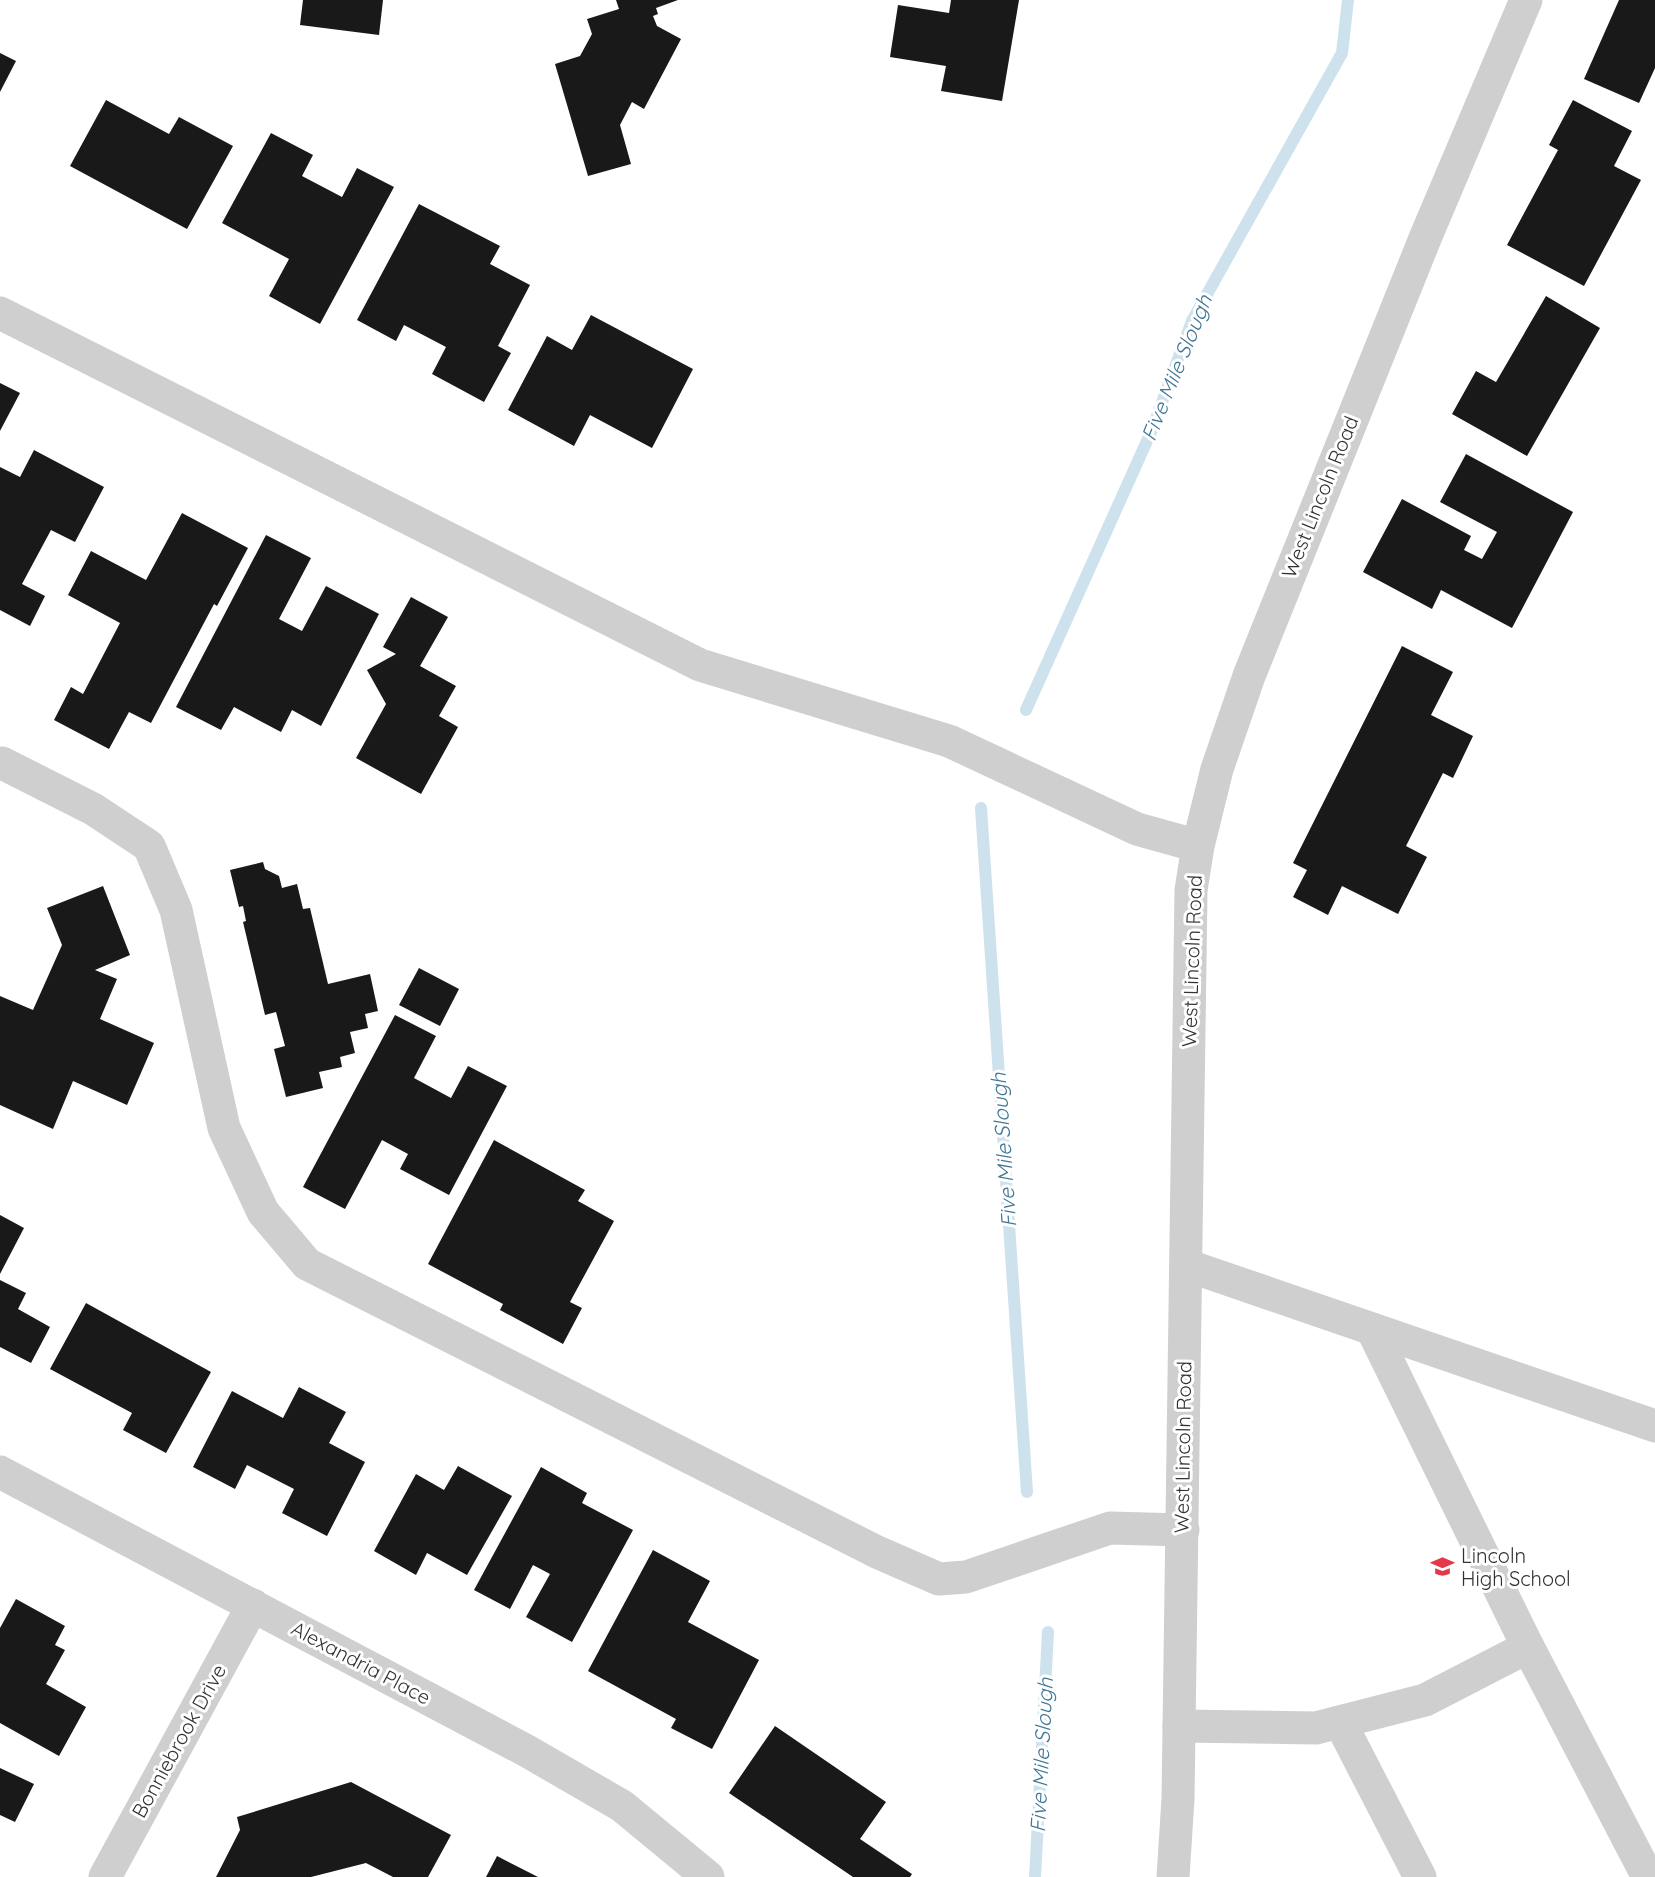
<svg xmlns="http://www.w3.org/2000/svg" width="1655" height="1877" font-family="Quicksand,sans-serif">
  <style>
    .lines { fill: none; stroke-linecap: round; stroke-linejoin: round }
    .stream { stroke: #cde2ed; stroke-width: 12 }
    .building { fill: #191919 }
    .minor { stroke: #cfcfcf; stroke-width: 33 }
    .labels { text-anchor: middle; stroke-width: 6; stroke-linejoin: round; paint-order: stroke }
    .street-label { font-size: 20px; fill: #323232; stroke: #fff }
    .poi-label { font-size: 20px; fill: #323232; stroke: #fff; text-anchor: start }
    .water-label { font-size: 21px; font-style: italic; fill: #3f7795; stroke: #fff }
  </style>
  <rect width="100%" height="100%" fill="#fff"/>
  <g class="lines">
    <!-- stream -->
    <g class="stream">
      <path d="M1026 710 1151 432 1192 321 1342 53 1348 0"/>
      <path d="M981 808 1027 1492"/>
      <path d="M1035 1877 1048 1632"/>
    </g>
  </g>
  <!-- building -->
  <g class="building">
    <path d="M303 0H383L379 35 300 25Z"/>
    <path d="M616 0H678L656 8 658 14 653 16 657 26 681 39 644 109 632 102 620 125 631 164 588 176 555 64 580 56 592 34 587 19 619 9Z"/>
    <path d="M951 0H1019L1002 101 941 91 946 66 890 57 898 5 949 13Z"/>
    <path d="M1619 0H1655V68L1639 103 1584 79Z"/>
    <path d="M0 53 16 61 0 92Z"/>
    <path d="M106 100 169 134 179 117 233 146 187 229 70 166Z"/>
    <path d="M1573 100 1632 131 1614 166 1641 180 1584 286 1507 245 1558 150 1549 145Z"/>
    <path d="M271 133 313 155 302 176 342 197 357 168 394 187 320 324 269 296 289 259 222 223Z"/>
    <path d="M419 204 500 246 490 264 530 285 498 346 511 353 484 402 432 374 446 347 404 325 396 341 357 320Z"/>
    <path d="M1546 296 1600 328 1527 456 1452 414 1476 371 1496 382Z"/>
    <path d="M591 315 693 369 652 448 590 415 574 446 508 410 547 336 572 350Z"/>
    <path d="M0 383 20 393 0 431Z"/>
    <path d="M34 450 104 487 75 542 51 530 22 584 45 596 30 626 0 610V467L20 477Z"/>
    <path d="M1466 454 1573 512 1512 628 1441 590 1432 609 1363 572 1402 499 1471 536 1464 550 1482 559 1497 532 1440 502Z"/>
    <path d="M182 513 248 548 217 606 214 604 151 723 129 712 109 749 54 720 71 687 83 694 120 623 68 595 91 551 146 580Z"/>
    <path d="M266 535 311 558 279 619 302 631 326 586 379 614 321 726 292 710 281 732 234 707 221 730 176 707Z"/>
    <path d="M411 597 448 617 420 666 456 686 439 716 458 727 421 794 356 758 386 704 367 670 396 654 383 647Z"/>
    <path d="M1402 646 1453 672 1431 715 1473 736 1453 778 1443 773 1406 846 1427 857 1398 914 1342 886 1328 915 1293 897 1307 870 1293 863Z"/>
    <path d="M263 862 265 869 279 876 282 888 297 884 303 909 310 908 328 984 370 974 378 1011 365 1014 368 1028 350 1032 355 1053 340 1057 342 1067 319 1072 323 1088 286 1097 274 1049 285 1046 276 1012 265 1015 243 922 246 921 243 906 239 907 230 870Z"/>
    <path d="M103 886 130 955 95 970 117 979 100 1019 154 1043 127 1105 73 1081 53 1129 0 1105V996L33 1010 62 945 47 908Z"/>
    <path d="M419 968 459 989 440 1026 399 1005Z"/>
    <path d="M395 1015 436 1036 414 1078 451 1098 468 1066 507 1086 449 1195 400 1169 408 1154 382 1140 345 1209 303 1187Z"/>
    <path d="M494 1140 585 1190 578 1201 614 1221 570 1302 582 1308 563 1344 500 1310 503 1304 428 1264Z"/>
    <path d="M0 1215 24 1228 0 1274Z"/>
    <path d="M0 1280 26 1293 18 1309 50 1327 31 1363 0 1347Z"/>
    <path d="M86 1303 211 1372 166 1453 123 1430 132 1413 50 1369Z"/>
    <path d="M299 1387 346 1412 329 1443 365 1462 327 1536 282 1513 294 1489 247 1465 235 1489 193 1467 232 1391 283 1418Z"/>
    <path d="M458 1466 512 1496 467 1575 427 1553 416 1575 374 1551 416 1474 444 1490Z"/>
    <path d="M541 1467 587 1493 582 1503 633 1530 572 1642 526 1617 550 1574 533 1565 510 1609 474 1590Z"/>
    <path d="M653 1550 710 1581 688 1622 759 1660 712 1749 671 1728 676 1719 588 1671Z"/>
    <path d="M16 1599 65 1626 55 1645 65 1650 46 1684 86 1707 59 1756 0 1723V1628Z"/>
    <path d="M775 1726 886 1802 860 1839 912 1874 910 1877H853L729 1793Z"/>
    <path d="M0 1768 34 1784 15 1822 0 1815Z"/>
    <path d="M351 1782 451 1835 428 1877H393L366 1863 311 1877H216L240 1830 237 1817Z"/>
    <path d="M497 1856 538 1877H486Z"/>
  </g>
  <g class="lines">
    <!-- minor -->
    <g class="minor">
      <path d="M0 313 700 665 949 741 1137 829 1198 846"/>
      <path d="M2 763 93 809 149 846 176 910 224 1128 263 1212 307 1264 877 1552 939 1579 966 1577 1110 1528 1183 1530"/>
      <path d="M1186 1265 1655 1426"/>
      <path d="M0 1472 527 1751 622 1806 708 1877"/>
      <path d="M1528 1647 1648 1877"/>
      <path d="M1340 1722 1420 1877"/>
      <path d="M1179 1726 1316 1728 1425 1700 1528 1647 1372 1329"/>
      <path d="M105 1877 253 1605"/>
      <path d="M1173 1877 1178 1799 1191 890 1198 846 1217 769 1249 676 1426 236 1526 0"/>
    </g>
  </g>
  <!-- icons -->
  <defs>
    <symbol id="school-bare" viewBox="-9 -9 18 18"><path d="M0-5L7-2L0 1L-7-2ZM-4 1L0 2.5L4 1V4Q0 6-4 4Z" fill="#e4384b" stroke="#fff" stroke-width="2.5" paint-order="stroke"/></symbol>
  </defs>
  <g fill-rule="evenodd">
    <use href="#school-bare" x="1426" y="1550" width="33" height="33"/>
  </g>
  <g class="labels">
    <!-- street labels -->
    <g class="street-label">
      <text transform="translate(1320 497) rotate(-68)" y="7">West Lincoln Road</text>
      <text transform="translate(1192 961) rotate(-88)" y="7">West Lincoln Road</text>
      <text transform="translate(1183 1447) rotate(-89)" y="7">West Lincoln Road</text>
      <text transform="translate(361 1663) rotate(28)" y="7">Alexandria Place</text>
      <text transform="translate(179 1741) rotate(-61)" y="7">Bonniebrook Drive</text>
    </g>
    <!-- poi labels -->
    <g class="poi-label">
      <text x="1461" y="1563">Lincoln<tspan x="1461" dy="23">High School</tspan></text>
    </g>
    <!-- water labels -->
    <g class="water-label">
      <text transform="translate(1177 368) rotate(-68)" y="7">Five Mile Slough</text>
      <text transform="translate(1004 1150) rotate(-94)" y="7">Five Mile Slough</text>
      <text transform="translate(1042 1755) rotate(-87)" y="7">Five Mile Slough</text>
    </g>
  </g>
</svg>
